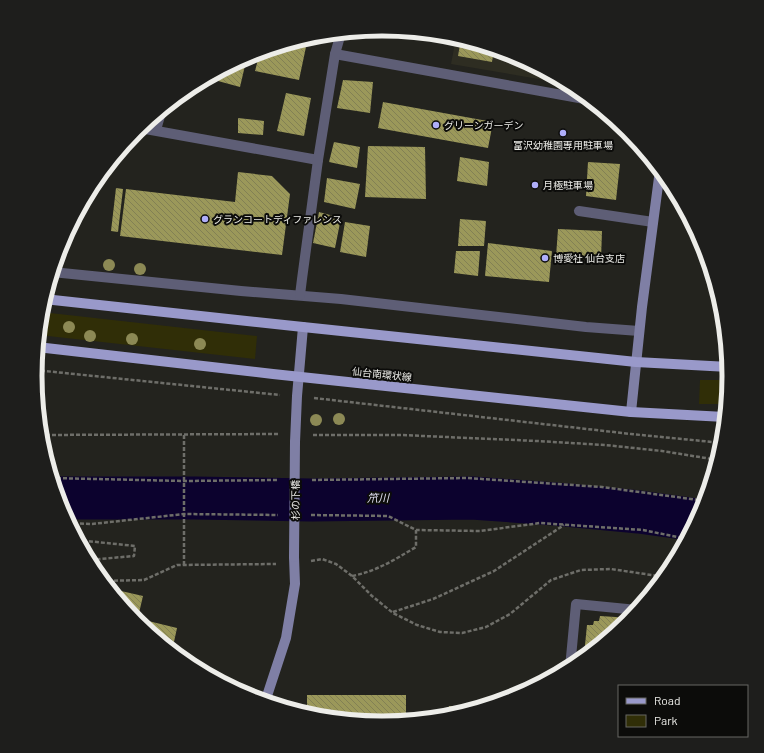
<svg xmlns="http://www.w3.org/2000/svg" width="764" height="753" font-family="Barlow,'Noto Sans JP',sans-serif">
  <style>
    .built { fill: #2e2d22 }
    .green { fill: #302e07 }
    .lines { fill: none; stroke-linecap: round; stroke-linejoin: round }
    .river { stroke: #0c022e; stroke-width: 43 }
    .building { fill: url(#building-back-hatch) }
    .path { stroke: #6e6e69; stroke-width: 2.5; stroke-dasharray: 4 2; stroke-linecap: butt }
    .lane { stroke: #5e5e76; stroke-width: 10 }
    .street { stroke: #5e5e76; stroke-width: 10 }
    .secondary { stroke: #7f7fa5; stroke-width: 10 }
    .primary { stroke: #9999ca; stroke-width: 10 }
    .secondary-bridge { stroke: #7f7fa5; stroke-width: 10 }
    .tree { fill: #8c8955 }
    .poi-dot { fill: #afaefa; stroke: #0c0c0a; stroke-width: 1.5 }
    .labels { text-anchor: middle; stroke-width: 4; stroke-linejoin: round; paint-order: stroke }
    .poi-label { font-size: 10px; fill: #edede9; stroke: #0c0c0a; text-anchor: start }
    .street-label { font-size: 10px; fill: #edede9; stroke: #0c0c0a }
    .water-label { font-size: 11px; font-style: italic; fill: #e1e1f2; stroke: #0c0c0a }
    .rim { fill: none; stroke: #edede9; stroke-width: 5 }
  </style>
  <defs>
    <pattern id="building-back-hatch" width="6" height="6" patternUnits="userSpaceOnUse"><rect width="6" height="6" fill="#9b985a"/><path d="M-1 5l2 2M0 0l6 6M5-1l2 2" fill="none" stroke="#828054"/></pattern>
  </defs>
  <rect width="100%" height="100%" fill="#23231e"/>
  <!-- built -->
  <path class="built" d="M456 38 515 56 568 84 451 64Z"/>
  <!-- green -->
  <g class="green">
    <path d="M41 312 257 336 255 359 39 335Z"/>
    <path d="M700 380H729L727 404H699Z"/>
  </g>
  <g class="lines">
    <!-- river -->
    <path class="river" d="M57 498H194L311 500 472 498 555 504 639 512 697 520"/>
  </g>
  <!-- building -->
  <g class="building">
    <path d="M382 29 393 30 392 35 370 31Z"/>
    <path d="M461 39 494 49 492 62 458 56Z"/>
    <path d="M287 44 306 47 299 80 255 71 260 52Z"/>
    <path d="M247 57 240 87 207 78 229 66Z"/>
    <path d="M343 80 373 82 370 113 337 108Z"/>
    <path d="M286 93 311 98 304 136 277 131Z"/>
    <path d="M383 102 493 122 488 148 378 128Z"/>
    <path d="M238 118 264 121 263 135 238 133Z"/>
    <path d="M334 142 360 147 357 168 329 162Z"/>
    <path d="M368 146 425 147 426 199 365 197Z"/>
    <path d="M460 157 489 162 487 186 457 181Z"/>
    <path d="M114 158 111 175 101 174 113 160Z"/>
    <path d="M588 162 620 164 616 200 586 196Z"/>
    <path d="M238 172 272 176 290 194 282 255 120 236 126 189 235 202Z"/>
    <path d="M327 178 360 184 355 209 324 202Z"/>
    <path d="M116 188 123 189 118 232 111 231Z"/>
    <path d="M319 212 341 218 335 248 313 243Z"/>
    <path d="M460 219 486 221 484 246H458Z"/>
    <path d="M345 222 370 226 366 257 340 252Z"/>
    <path d="M558 229 602 231 601 260 556 257Z"/>
    <path d="M488 243 552 251 549 282 485 276Z"/>
    <path d="M456 251H480L478 276 454 273Z"/>
    <path d="M108 588 143 596 139 613 126 610Z"/>
    <path d="M600 616 631 618 628 622 587 655H584L587 625H593L594 621H599Z"/>
    <path d="M132 617 177 628 172 651 136 622Z"/>
    <path d="M307 695H406V722L382 724 314 717 307 715Z"/>
    <path d="M449 706 475 707V710L449 717Z"/>
  </g>
  <g class="lines">
    <!-- path -->
    <g class="path">
      <path d="M35 370 280 395"/>
      <path d="M314 398 631 434 723 443"/>
      <path d="M40 435 278 434"/>
      <path d="M313 435H401L537 441 605 445 662 451 718 460"/>
      <path d="M51 478 184 481 277 480"/>
      <path d="M312 480 467 478 602 487 706 501"/>
      <path d="M311 515 388 516 416 530 480 531 540 523 643 530 687 539"/>
      <path d="M68 523 92 524 184 514 278 515"/>
      <path d="M77 540 135 546 134 556 88 560"/>
      <path d="M311 561 322 559 336 564 352 576 372 596 393 613 417 625 440 632 462 633 486 627 510 614 551 580 581 570 611 569 665 577"/>
      <path d="M184 565V435"/>
      <path d="M352 576C377 571 394 560 416 547V530"/>
      <path d="M102 581 144 580 177 565 276 564"/>
      <path d="M393 612 433 599 494 571 564 525"/>
    </g>
    <!-- lane -->
    <path class="lane" d="M579 211 653 222"/>
    <!-- street -->
    <g class="street">
      <path d="M335 54 590 100"/>
      <path d="M140 128 318 160"/>
      <path d="M156 130 162 109"/>
      <path d="M52 272 241 291 341 299 586 327 639 331"/>
      <path d="M300 295 302 279 318 160 335 54 341 33"/>
      <path d="M570 668 576 604 637 610"/>
    </g>
    <!-- secondary -->
    <g class="secondary">
      <path d="M631 412 642 307 660 170"/>
      <path d="M295 442 297 396 303 327"/>
      <path d="M265 702 286 638 295 584 294 557"/>
    </g>
    <!-- primary -->
    <g class="primary">
      <path d="M44 299 303 327 636 362 729 367"/>
      <path d="M37 347 273 374 631 412 725 417"/>
    </g>
    <!-- secondary-bridge -->
    <path class="secondary-bridge" d="M294 557 295 442"/>
  </g>
  <!-- trees -->
  <g class="tree">
    <circle cx="109" cy="265" r="6"/>
    <circle cx="140" cy="269" r="6"/>
    <circle cx="69" cy="327" r="6"/>
    <circle cx="90" cy="336" r="6"/>
    <circle cx="132" cy="339" r="6"/>
    <circle cx="200" cy="344" r="6"/>
    <circle cx="339" cy="419" r="6"/>
    <circle cx="316" cy="420" r="6"/>
  </g>
  <!-- markers -->
  <g class="poi-dot">
    <circle cx="436" cy="125" r="4"/>
    <circle cx="563" cy="133" r="4"/>
    <circle cx="535" cy="185" r="4"/>
    <circle cx="205" cy="219" r="4"/>
    <circle cx="545" cy="258" r="4"/>
  </g>
  <g class="labels">
    <!-- poi labels -->
    <g class="poi-label">
      <text x="444" y="129">グリーンガーデン</text>
      <text x="563" y="149" text-anchor="middle">富沢幼稚園専用駐車場</text>
      <text x="543" y="189">月極駐車場</text>
      <text x="213" y="223">グランコートディファレンス</text>
      <text x="553" y="262">博愛社 仙台支店</text>
    </g>
    <!-- street labels -->
    <g class="street-label">
      <text transform="translate(382 374) rotate(6)" y="4">仙台南環状線</text>
      <text transform="translate(295 500) rotate(-90)" y="4">杉の下橋</text>
    </g>
    <!-- water labels -->
    <g class="water-label">
      <text x="378" y="502">笊川</text>
    </g>
  </g>
  <!-- crop -->
  <path d="M0 0H764V753H0ZM42 376a340 340 0 1 1 680 0a340 340 0 1 1-680 0Z" fill="#1e1e1c" fill-rule="evenodd"/>
  <path class="rim" d="M42 376a340 340 0 1 1 680 0a340 340 0 1 1-680 0Z"/>
  <!-- legend -->
  <rect x="618" y="685" width="130" height="52" fill="#0c0c0a" stroke="#666663"/>
  <rect x="626" y="698" width="20" height="6" fill="#9999ca" stroke="#666663"/>
  <text x="654" y="705" font-size="12" fill="#edede9">Road</text>
  <rect x="626" y="715" width="20" height="12" fill="#302e07" stroke="#666663"/>
  <text x="654" y="725" font-size="12" fill="#edede9">Park</text>
</svg>
